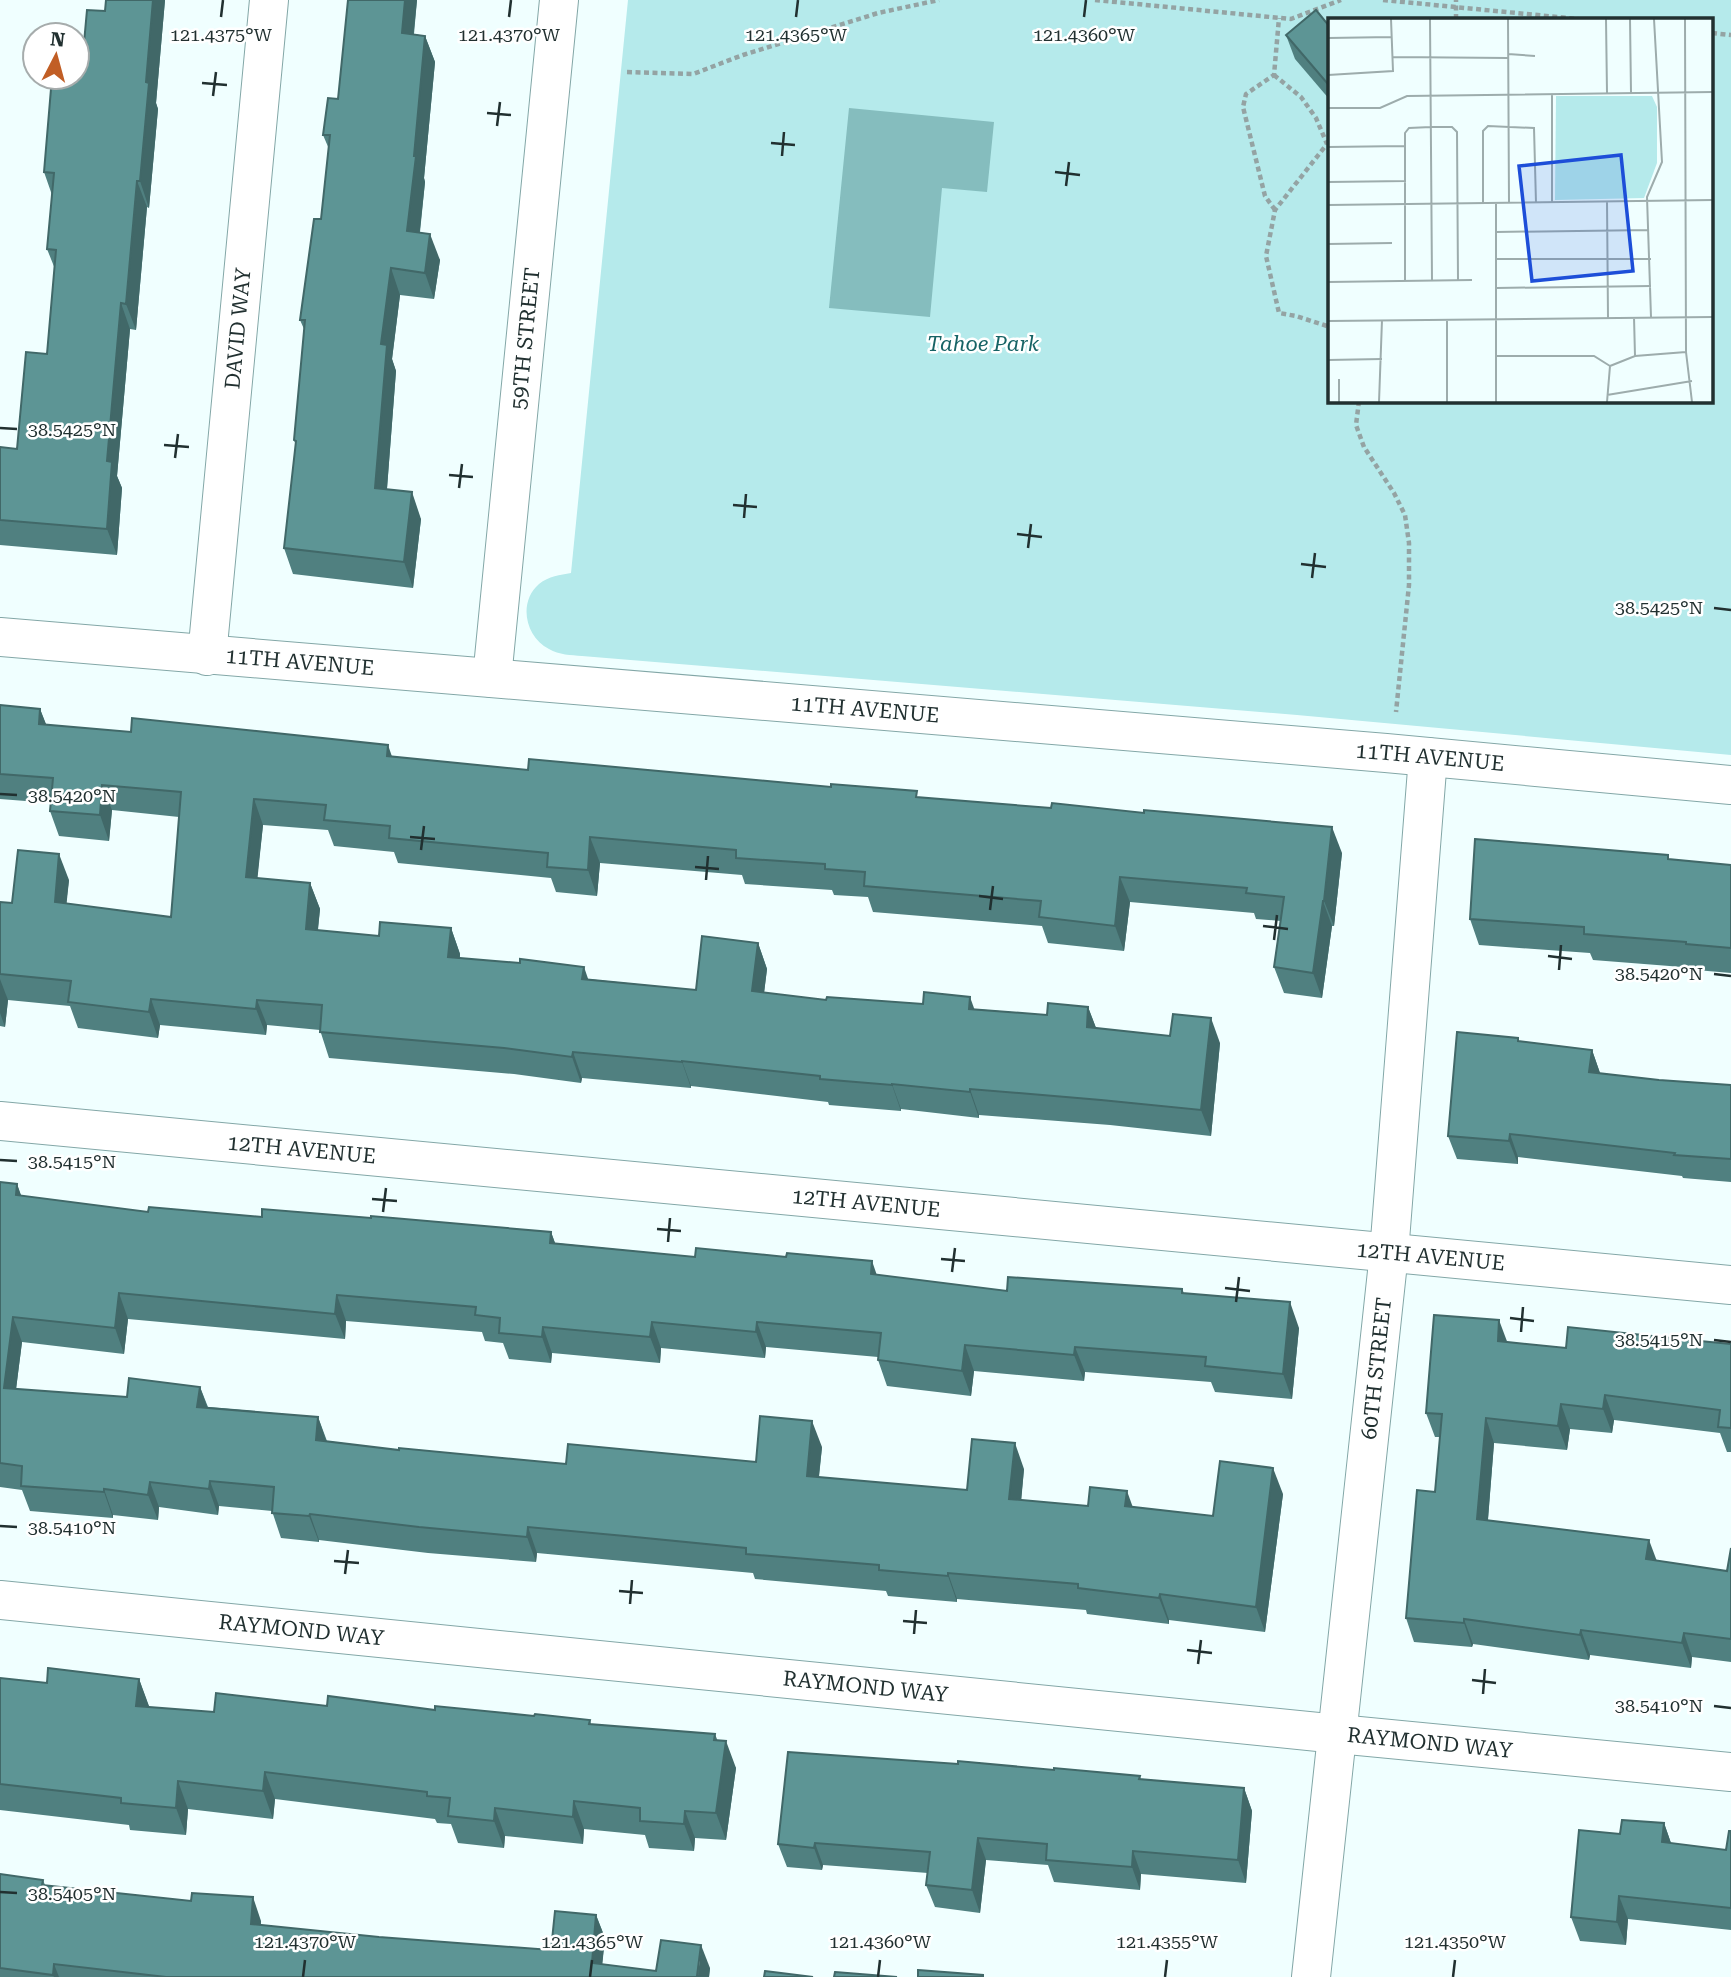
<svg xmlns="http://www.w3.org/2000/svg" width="1731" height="1977" font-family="'Roboto Serif',serif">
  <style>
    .green { fill: #b5eaeb; fill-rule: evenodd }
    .water { fill: #85bdbe }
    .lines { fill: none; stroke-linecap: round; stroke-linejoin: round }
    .minor-casing { stroke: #83a7a7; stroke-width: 40 }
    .path { stroke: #94a3a3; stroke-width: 4.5; stroke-dasharray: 5 3.5; stroke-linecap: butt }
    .minor { stroke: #fff; stroke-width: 38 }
    .wall { fill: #508080 }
    .shaded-wall { fill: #416868 }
    .building { fill: #5d9595; stroke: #416868; stroke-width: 2 }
    .ticks { fill: none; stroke: #213030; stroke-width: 2.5 }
    .labels { text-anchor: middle; stroke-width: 5; stroke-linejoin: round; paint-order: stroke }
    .street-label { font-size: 21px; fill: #213030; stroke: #fff }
    .park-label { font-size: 21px; font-style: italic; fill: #166365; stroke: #fff }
    .inset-road { fill: none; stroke: #9dacac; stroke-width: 2 }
    .view { fill: #1d4ed8; fill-opacity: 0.15; stroke: #1d4ed8; stroke-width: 3.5 }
    .inset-edge { fill: none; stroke: #213030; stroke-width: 3.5 }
    .ticks-label { font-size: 18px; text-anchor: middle; fill: #213030; stroke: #fff; stroke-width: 5; stroke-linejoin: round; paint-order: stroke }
  </style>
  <rect width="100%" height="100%" fill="#f0ffff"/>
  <!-- green -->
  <path class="green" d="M628 0H1731V755L1297 715 582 656C571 655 559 655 549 649 525 637 518 602 539 584 549 576 560 575 571 573ZM1330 19H1712V401H1330Z"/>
  <!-- water -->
  <path class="water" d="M849 108 994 122 987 192 942 188 930 317 829 308Z"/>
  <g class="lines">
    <defs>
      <g id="minor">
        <path id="s1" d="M0 637 1386 753 1731 785"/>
        <path id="s2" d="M207 656 269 0"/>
        <path id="s3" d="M492 678 559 0"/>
        <path id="s4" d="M0 1121 1731 1285"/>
        <path id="s5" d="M0 1600 1338 1734 1731 1772"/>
        <path id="s6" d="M1311 1977 1389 1253 1428 757"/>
      </g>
    </defs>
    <!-- minor casing -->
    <use href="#minor" class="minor-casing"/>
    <!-- path -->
    <g class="path">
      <path d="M1095 0 1291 19 1341 0"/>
      <path d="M1383 0 1578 19"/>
      <path d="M1456 19V0"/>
      <path d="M1712 33 1731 35"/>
      <path d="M627 72 693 74 743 55 878 13 939 0"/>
      <path d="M1274 75 1301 97 1316 118 1327 144 1275 210 1266 256 1279 313 1296 316 1330 327"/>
      <path d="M1275 210 1265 196 1243 107 1246 94 1274 75 1279 18"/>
      <path d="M1359 401 1356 425 1364 447 1394 493 1405 515 1409 543V585L1396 712"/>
    </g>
    <!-- minor -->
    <use href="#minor" class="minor"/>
  </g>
  <!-- wall -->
  <g class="wall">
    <path d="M106 0H165L156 103 158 109 149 208 147 207 136 330 130 329 117 476 122 488 117 555 0 545V447L17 449 47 354 55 269 47 249 52 195 44 172 81 76 105 11Z"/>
    <path d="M348 0H417L414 34 425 36 435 62 424 178 425 182 420 232 440 260 434 299 400 295 392 359 396 371 387 489 421 519 413 588 293 574 284 548 296 445 294 440 304 329 300 320 321 219 329 149 323 135 338 99Z"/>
    <path d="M1330 27V100L1295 59 1286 35Z"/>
    <path d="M0 705 40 709 46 725 528 770 919 797 1342 853 1334 926H1332L1322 998 1284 993 1274 967 1281 921 1256 919 1254 913 1130 902 1124 951 1048 943 1042 926 873 912 868 897 834 895 832 890 745 884 742 875 600 863 597 896 556 892 551 878 398 863 394 852 334 846 328 830 263 825 257 878 310 883 320 909 318 930 379 936 451 928 460 954V958L588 979 696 990 758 943 767 969 764 993 826 1000 975 1009 1047 1015 1088 1007 1096 1028 1220 1043 1211 1136 1110 1125 979 1115V1118L901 1109V1111L829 1105 828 1102 691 1086V1088L582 1078 581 1083 514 1074 329 1058 320 1030 267 1025 266 1035 160 1025 158 1038 78 1028 70 1006 8 1000 5 1027 0 1026V902L12 903 69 880 66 904 171 917 179 817 112 810 109 841 59 836 50 811 51 803 0 799Z"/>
    <path d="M1670 860 1731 865V973L1696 970 1695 968 1593 960 1590 953 1479 945 1470 919Z"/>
    <path d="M1518 1038 1519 1041 1592 1050 1600 1073 1659 1080 1731 1085V1182L1683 1178 1682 1176 1518 1157V1164L1457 1159 1448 1136Z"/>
    <path d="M0 1182 17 1184 21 1196 148 1212 551 1232 555 1243 877 1275 1007 1291 1182 1289 1184 1293 1299 1328 1292 1399 1215 1392 1211 1382 1085 1372 1084 1381 974 1371 971 1396 887 1386 878 1360V1357L766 1347 765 1358 661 1348 660 1363 552 1353 551 1363 509 1359 503 1343 485 1341 482 1332 346 1321 345 1339 128 1319 124 1354 22 1342 16 1389 127 1397 200 1387 208 1407 318 1417 327 1441 399 1450 566 1464 756 1462 822 1447 819 1477 967 1490 1024 1469 1021 1500 1088 1506 1133 1507 1213 1516 1283 1494 1265 1632 1169 1620V1624L1087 1614 1086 1610 957 1599V1602L888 1596 886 1591 755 1579 753 1573 634 1562 537 1553 536 1562 428 1553 319 1540V1542L281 1538 272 1511 219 1506 218 1515 159 1507 158 1520 113 1515V1518L30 1511 22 1490 0 1487Z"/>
    <path d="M1700 1341 1731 1344V1452H1727L1720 1433 1614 1420 1612 1433 1570 1429 1567 1450 1494 1443 1488 1520 1656 1561 1727 1571 1731 1548V1662L1692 1657 1691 1668 1590 1655 1589 1660 1473 1644 1472 1647 1414 1642 1406 1618 1435 1492 1440 1437H1435L1426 1413 1508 1342 1566 1348Z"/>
    <path d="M0 1678 47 1683 139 1679 149 1707 214 1712 327 1706 435 1710 590 1720 591 1724 717 1740 736 1768 726 1840 695 1838 694 1851 649 1848 645 1835 584 1829 583 1844 505 1836 504 1848 458 1843 451 1824 437 1823 435 1819 275 1799 273 1819 188 1809 186 1835 130 1830 129 1825 0 1810Z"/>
    <path d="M958 1764 1140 1776 1141 1780 1244 1788 1252 1811 1246 1883 1141 1874 1140 1890 1054 1882 1048 1865 986 1860 980 1913 935 1907 926 1885 928 1873 823 1865 822 1870 787 1867 778 1844Z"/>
    <path d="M1664 1823 1671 1843 1726 1850 1731 1831V1930L1628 1919 1626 1945 1580 1941 1571 1917 1620 1834Z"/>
    <path d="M0 1874 43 1880 45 1885 261 1921V1925L379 1937 551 1950 596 1915 605 1938 602 1964 656 1971 710 1968 709 1977H0Z"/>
  </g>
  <!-- shaded-wall -->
  <g class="shaded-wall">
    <path d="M153 0H165L156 103 158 109 149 208 140 181 146 82Z"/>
    <path d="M405 0H417L411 59 402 33Z"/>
    <path d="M425 36 435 62 424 178 425 182 417 257 407 231Z"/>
    <path d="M1330 80V92L1327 83Z"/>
    <path d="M137 181 147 207 136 330 126 304Z"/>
    <path d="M430 234 440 260 434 299 425 273Z"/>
    <path d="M391 268 400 295 392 359 396 371 385 514 375 488 381 344Z"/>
    <path d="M121 303 130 329 117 476 122 488 117 555 107 529V461Z"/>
    <path d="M412 492 421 519 413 588 404 562Z"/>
    <path d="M40 709 50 734 39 724Z"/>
    <path d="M388 745 397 771 387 756Z"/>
    <path d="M102 785 112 810 109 841 100 815Z"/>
    <path d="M254 799 263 825 255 902 246 877Z"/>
    <path d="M1332 827 1342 853 1334 926 1324 901Z"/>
    <path d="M590 837 600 863 597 896 588 870Z"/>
    <path d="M59 854 69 880 64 928 55 902Z"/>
    <path d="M1120 877 1130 902 1124 951 1115 926Z"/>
    <path d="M310 883 320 909 315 955 306 929Z"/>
    <path d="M1323 901 1332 926 1322 998 1313 973Z"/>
    <path d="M451 928 460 954 457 983 448 957Z"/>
    <path d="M758 943 767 969 761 1017 752 991Z"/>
    <path d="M584 967 593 993 582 979Z"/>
    <path d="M0 979 8 1000 5 1027 0 1013Z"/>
    <path d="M970 997 979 1022 969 1009Z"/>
    <path d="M151 999 160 1025 158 1038 149 1012Z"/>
    <path d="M257 1000 267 1025 266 1035 256 1009Z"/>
    <path d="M1088 1007 1098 1033 1087 1027Z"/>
    <path d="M1211 1018 1220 1043 1211 1136 1201 1110Z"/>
    <path d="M1592 1050 1600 1073 1589 1072Z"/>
    <path d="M573 1052 582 1078 581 1083 572 1057Z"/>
    <path d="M682 1061 691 1086V1088L682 1062Z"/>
    <path d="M892 1084 901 1109V1111L892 1085Z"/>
    <path d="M970 1089 979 1115V1118L970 1092Z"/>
    <path d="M1510 1134 1518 1157V1164L1509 1141Z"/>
    <path d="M17 1184 26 1209 16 1195Z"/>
    <path d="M551 1232 560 1257 550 1243Z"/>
    <path d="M872 1261 881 1287 871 1274Z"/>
    <path d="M119 1293 128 1319 124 1354 115 1328Z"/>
    <path d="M337 1295 346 1321 345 1339 335 1314Z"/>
    <path d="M1290 1302 1299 1328 1292 1399 1283 1374Z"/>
    <path d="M13 1317 22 1342 13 1413 4 1388Z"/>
    <path d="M1499 1320 1508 1344 1498 1341Z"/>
    <path d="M652 1322 661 1348 660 1363 650 1337Z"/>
    <path d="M757 1322 766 1347 765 1358 756 1332Z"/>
    <path d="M543 1327 552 1353 551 1363 542 1337Z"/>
    <path d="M965 1345 974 1371 971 1396 962 1371Z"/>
    <path d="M1075 1347 1085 1372 1084 1381 1074 1355Z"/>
    <path d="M200 1387 209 1412 197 1407Z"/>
    <path d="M1605 1395 1614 1420 1612 1433 1603 1409Z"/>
    <path d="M1561 1404 1570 1429 1567 1450 1558 1426Z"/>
    <path d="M318 1417 327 1443 316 1440Z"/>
    <path d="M1486 1418 1494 1443 1486 1543 1477 1519Z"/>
    <path d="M812 1421 822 1447 816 1502 807 1476Z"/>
    <path d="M1015 1443 1024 1469 1019 1525 1009 1499Z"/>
    <path d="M1273 1468 1283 1494 1265 1632 1256 1607Z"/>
    <path d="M210 1481 219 1506 218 1515 209 1489Z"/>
    <path d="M150 1482 159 1507 158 1520 148 1495Z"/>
    <path d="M104 1489 113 1515V1518L104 1492Z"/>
    <path d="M1127 1491 1136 1516 1125 1506Z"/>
    <path d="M310 1514 319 1540V1542L309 1516Z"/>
    <path d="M528 1527 537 1553 536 1562 527 1537Z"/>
    <path d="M1649 1540 1658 1564 1646 1559Z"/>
    <path d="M948 1573 957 1599V1602L948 1576Z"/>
    <path d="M1160 1594 1169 1620V1624L1159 1598Z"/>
    <path d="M1464 1619 1473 1644 1472 1647 1464 1623Z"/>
    <path d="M1581 1630 1590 1655 1589 1660 1580 1635Z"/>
    <path d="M1684 1633 1692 1657 1691 1668 1682 1643Z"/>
    <path d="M139 1679 149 1706 146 1734 136 1706Z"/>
    <path d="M715 1734 724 1758 726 1741 736 1768 726 1840 716 1813Z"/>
    <path d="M265 1772 275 1799 273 1819 263 1791Z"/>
    <path d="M178 1781 188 1809 186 1835 176 1808Z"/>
    <path d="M1244 1788 1252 1811 1246 1883 1238 1860Z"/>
    <path d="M574 1801 584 1829 583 1844 573 1817Z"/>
    <path d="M495 1808 505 1836 504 1848 494 1821Z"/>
    <path d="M685 1811 695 1838 694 1851 684 1824Z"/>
    <path d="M1664 1823 1672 1846 1662 1842Z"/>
    <path d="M978 1838 986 1860 980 1913 972 1890Z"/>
    <path d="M815 1843 823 1865 822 1870 814 1848Z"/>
    <path d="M1133 1851 1141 1874 1140 1890 1132 1867Z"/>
    <path d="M1619 1896 1628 1919 1626 1945 1617 1922Z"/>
    <path d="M253 1897 261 1921 259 1947 251 1924Z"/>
    <path d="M596 1915 605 1938 601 1977 592 1963Z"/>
    <path d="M701 1945 710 1968 709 1977H698Z"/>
    <path d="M54 1964 59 1977H54L53 1975Z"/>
  </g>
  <!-- building -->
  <g class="building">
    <path d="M106 0H153L146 82 149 83 140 181H137L126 304 121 303 107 461 112 462 107 529 0 520V447L17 449 26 352 47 354 56 250 47 249 54 173 44 172 52 77 81 76 87 10 105 11Z"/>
    <path d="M348 0H405L402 33 425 36 414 156H416L407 231 430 234 425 273 391 268 381 344 387 345 375 488 412 492 404 562 284 548 296 441 294 440 305 320H300L314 219H321L330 135H323L328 98 338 99Z"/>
    <path d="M1316 10 1330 27V80L1327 83 1286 35Z"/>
    <path d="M0 705 40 709 39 724 131 732 132 718 388 745 387 756 528 770 529 759 831 787V784L917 791 916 797 1051 808 1052 803 1144 813V810L1332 827 1324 901H1323L1313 973 1274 967 1284 897 1246 893 1247 888 1120 877 1115 926 1039 917 1041 901 864 886 865 872 825 869V864L736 858V850L590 837 588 870 547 867 548 853 389 838 390 826 324 820 326 805 254 799 246 877 310 883 306 929 379 936 380 922 451 928 448 957 520 963V959L584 967 582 979 696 990 702 936 758 943 752 991 826 1000 827 997 923 1004 924 992 970 997 969 1009 1047 1015 1048 1003 1088 1007 1087 1027 1170 1036 1173 1014 1211 1018 1201 1110 1101 1100 970 1089V1092L892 1084V1085L820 1079V1076L682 1061V1062L573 1052 572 1057 504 1048 320 1032 322 1005 257 1000 256 1009 151 999 149 1012 68 1002 71 981 0 974V902L12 903 18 850 59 854 55 902 171 917 181 792 102 785 100 815 50 811 53 778 0 774Z"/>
    <path d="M1475 839 1668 855V859L1731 865V948L1686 944V942L1584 934V927L1470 919Z"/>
    <path d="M1457 1032 1518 1038V1041L1592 1050 1589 1072 1659 1080 1731 1085V1159L1674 1155 1675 1153 1510 1134 1509 1141 1448 1136Z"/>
    <path d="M0 1182 17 1184 16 1195 148 1212 149 1207 262 1217V1209L371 1218V1216L551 1232 550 1243 695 1257 696 1248 786 1257 787 1253 872 1261 871 1274 1007 1291 1008 1277 1182 1289V1293L1290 1302 1283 1374 1205 1366 1206 1357 1075 1347 1074 1355 965 1345 962 1371 878 1360 881 1333 757 1322 756 1332 652 1322 650 1337 543 1327 542 1337 499 1333 500 1318 475 1315 476 1307 337 1295 335 1314 119 1293 115 1328 13 1317 4 1388 127 1397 129 1378 200 1387 197 1407 318 1417 316 1440 399 1450V1448L566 1464 568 1444 756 1462 760 1416 812 1421 807 1476 967 1490 972 1439 1015 1443 1009 1499 1088 1506 1090 1487 1127 1491 1125 1506 1213 1516 1220 1461 1273 1468 1256 1607 1160 1594 1159 1598 1078 1588V1584L948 1573V1576L879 1570V1565L746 1554V1548L625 1536 528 1527 527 1537 419 1527 310 1514 309 1516 272 1513 274 1487 210 1481 209 1489 150 1482 148 1495 104 1489V1492L21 1486 22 1466 0 1463Z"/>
    <path d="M1434 1315 1499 1320 1498 1341 1566 1348 1568 1327 1700 1341 1731 1344V1428L1718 1427 1720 1410 1605 1395 1603 1409 1561 1404 1558 1426 1486 1418 1477 1519 1649 1540 1646 1559 1727 1571 1731 1548V1639L1684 1633 1682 1643 1581 1630 1580 1635 1464 1619V1623L1406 1618 1417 1490 1435 1492 1442 1414 1426 1413Z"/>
    <path d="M48 1668 139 1679 136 1706 214 1712 216 1693 327 1706 328 1696 435 1710V1706L534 1716 535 1714 590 1720 589 1724 715 1734 714 1740 726 1741 716 1813 685 1811 684 1824 640 1821V1808L574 1801 573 1817 495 1808 494 1821 448 1816 450 1798 427 1796V1792L265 1772 263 1791 178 1781 176 1808 121 1803V1798L0 1784V1678L47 1683Z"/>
    <path d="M788 1752 958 1764V1761L1054 1770V1768L1140 1776 1139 1779 1244 1788 1238 1860 1133 1851 1132 1867 1046 1860 1047 1844 978 1838 972 1890 926 1885 930 1852 815 1843 814 1848 778 1844Z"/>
    <path d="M1622 1820 1664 1823 1662 1842 1726 1850 1729 1831H1731V1908L1619 1896 1617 1922 1571 1917 1579 1830 1620 1834Z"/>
    <path d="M0 1874 43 1880 42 1885 191 1901 192 1893 253 1897 251 1924 379 1937 551 1950 555 1911 596 1915 592 1963 656 1971 661 1940 701 1945 697 1976 703 1977H166L54 1964 53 1975 0 1968Z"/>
    <path d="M918 1970 983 1975V1977H918Z"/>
    <path d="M765 1971 813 1977H764Z"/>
    <path d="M835 1972 897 1977H834Z"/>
  </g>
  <!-- ticks -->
  <path class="ticks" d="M221 17 223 0M509 17 511 0M796 17 798 0M1084 17 1086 0M202 83 227 85M213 96 216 72M487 113 511 115M497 126 500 102M771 143 795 145M782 156 784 132M1055 172 1080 175M1066 186 1069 162M0 428 17 429M164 445 189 447M175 458 178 434M449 475 473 477M459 488 462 464M733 505 757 507M744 518 746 494M1017 534 1042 537M1028 548 1031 524M1301 564 1326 567M1312 578 1315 553M1714 608 1731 610M0 794 17 795M410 837 435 839M421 850 424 826M695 867 719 869M706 880 708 856M979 896 1003 899M990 910 993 886M1263 926 1288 929M1274 940 1277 915M1548 956 1572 959M1559 970 1561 945M1714 974 1731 976M0 1160 17 1161M372 1199 397 1201M383 1212 386 1188M657 1229 681 1231M668 1242 670 1218M941 1259 965 1261M952 1272 955 1248M1225 1288 1250 1291M1236 1302 1239 1277M1510 1318 1534 1321M1521 1332 1523 1307M1714 1340 1731 1342M0 1526 17 1527M334 1561 359 1563M345 1574 348 1550M619 1591 643 1593M630 1604 632 1580M903 1621 927 1623M914 1634 916 1610M1187 1650 1212 1653M1198 1664 1201 1640M1472 1680 1496 1683M1483 1694 1485 1669M1714 1706 1731 1708M0 1892 17 1893M303 1977 305 1960M590 1977 592 1960M878 1977 880 1960M1165 1977 1167 1960M1453 1977 1455 1960"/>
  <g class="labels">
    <!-- street labels -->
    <g class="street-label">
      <text dy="7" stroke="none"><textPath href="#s2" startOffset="329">DAVID WAY</textPath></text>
      <text dy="7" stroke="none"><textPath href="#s3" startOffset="341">59TH STREET</textPath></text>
      <text dy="7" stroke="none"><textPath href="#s1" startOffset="301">11TH AVENUE</textPath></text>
      <text dy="7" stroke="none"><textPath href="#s1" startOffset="868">11TH AVENUE</textPath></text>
      <text dy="7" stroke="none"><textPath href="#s1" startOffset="1435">11TH AVENUE</textPath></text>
      <text dy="7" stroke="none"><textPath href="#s4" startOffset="303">12TH AVENUE</textPath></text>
      <text dy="7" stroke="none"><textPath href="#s4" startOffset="870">12TH AVENUE</textPath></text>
      <text dy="7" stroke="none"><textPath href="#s4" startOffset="1437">12TH AVENUE</textPath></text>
      <text dy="7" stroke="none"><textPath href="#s6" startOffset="612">60TH STREET</textPath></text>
      <text dy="7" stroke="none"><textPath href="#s5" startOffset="303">RAYMOND WAY</textPath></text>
      <text dy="7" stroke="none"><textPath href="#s5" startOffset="870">RAYMOND WAY</textPath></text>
      <text dy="7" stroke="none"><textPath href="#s5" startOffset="1437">RAYMOND WAY</textPath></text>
    </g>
    <!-- park labels -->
    <g class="park-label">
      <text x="983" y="351">Tahoe Park</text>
    </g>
  </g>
  <!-- overview -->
  <g transform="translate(1328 18)">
    <rect width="385" height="385" fill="#f0ffff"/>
    <path d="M228 78H324L329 89V145L316 180 227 182Z" fill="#b5eaeb"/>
    <path class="inset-road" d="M102 1 104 263M180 1 181 185M278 1 279 75M302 1 303 75M357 1 358 334 364 384M0 20 64 19M180 36 207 38M64 39 180 40M0 57 65 53 63 1M224 76V185M0 90H52L79 78 385 74M0 129 77 128M0 164 78 163M279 183 280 300M155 186V113L160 108 206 110 208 185M168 186V384M0 187 385 182M168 214 321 212M0 226 64 225M168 241H323M77 263V115L81 110 103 109H124L129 114 130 262M0 264 144 262M168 270 323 268M306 299 307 338M323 299 319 179 334 144 326 1M119 301V384M0 303 385 299M168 338H266L282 348M0 342 54 341M282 348 307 338 358 334M279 377 364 363M11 384V361M51 384 54 302M279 384 282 348"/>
    <path class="view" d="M293 137 305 253 204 263 191 148Z"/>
    <rect width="385" height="385" class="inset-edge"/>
  </g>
  <g class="ticks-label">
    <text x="221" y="41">121.4375°W</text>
    <text x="509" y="41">121.4370°W</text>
    <text x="796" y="41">121.4365°W</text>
    <text x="1084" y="41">121.4360°W</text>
    <text x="72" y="436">38.5425°N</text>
    <text x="1659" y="614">38.5425°N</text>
    <text x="72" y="802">38.5420°N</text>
    <text x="1659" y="980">38.5420°N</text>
    <text x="72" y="1168">38.5415°N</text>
    <text x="1659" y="1346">38.5415°N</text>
    <text x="72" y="1534">38.5410°N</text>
    <text x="1659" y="1712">38.5410°N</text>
    <text x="72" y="1900">38.5405°N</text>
    <text x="305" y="1948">121.4370°W</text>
    <text x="592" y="1948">121.4365°W</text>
    <text x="880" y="1948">121.4360°W</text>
    <text x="1167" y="1948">121.4355°W</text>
    <text x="1455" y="1948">121.4350°W</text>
  </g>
  <!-- north arrow -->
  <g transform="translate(56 56) rotate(6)"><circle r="33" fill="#ffffff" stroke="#a6acac" stroke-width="2"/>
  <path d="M0-5L12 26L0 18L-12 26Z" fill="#c15e25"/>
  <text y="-10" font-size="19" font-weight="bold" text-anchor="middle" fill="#213030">N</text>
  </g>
</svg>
